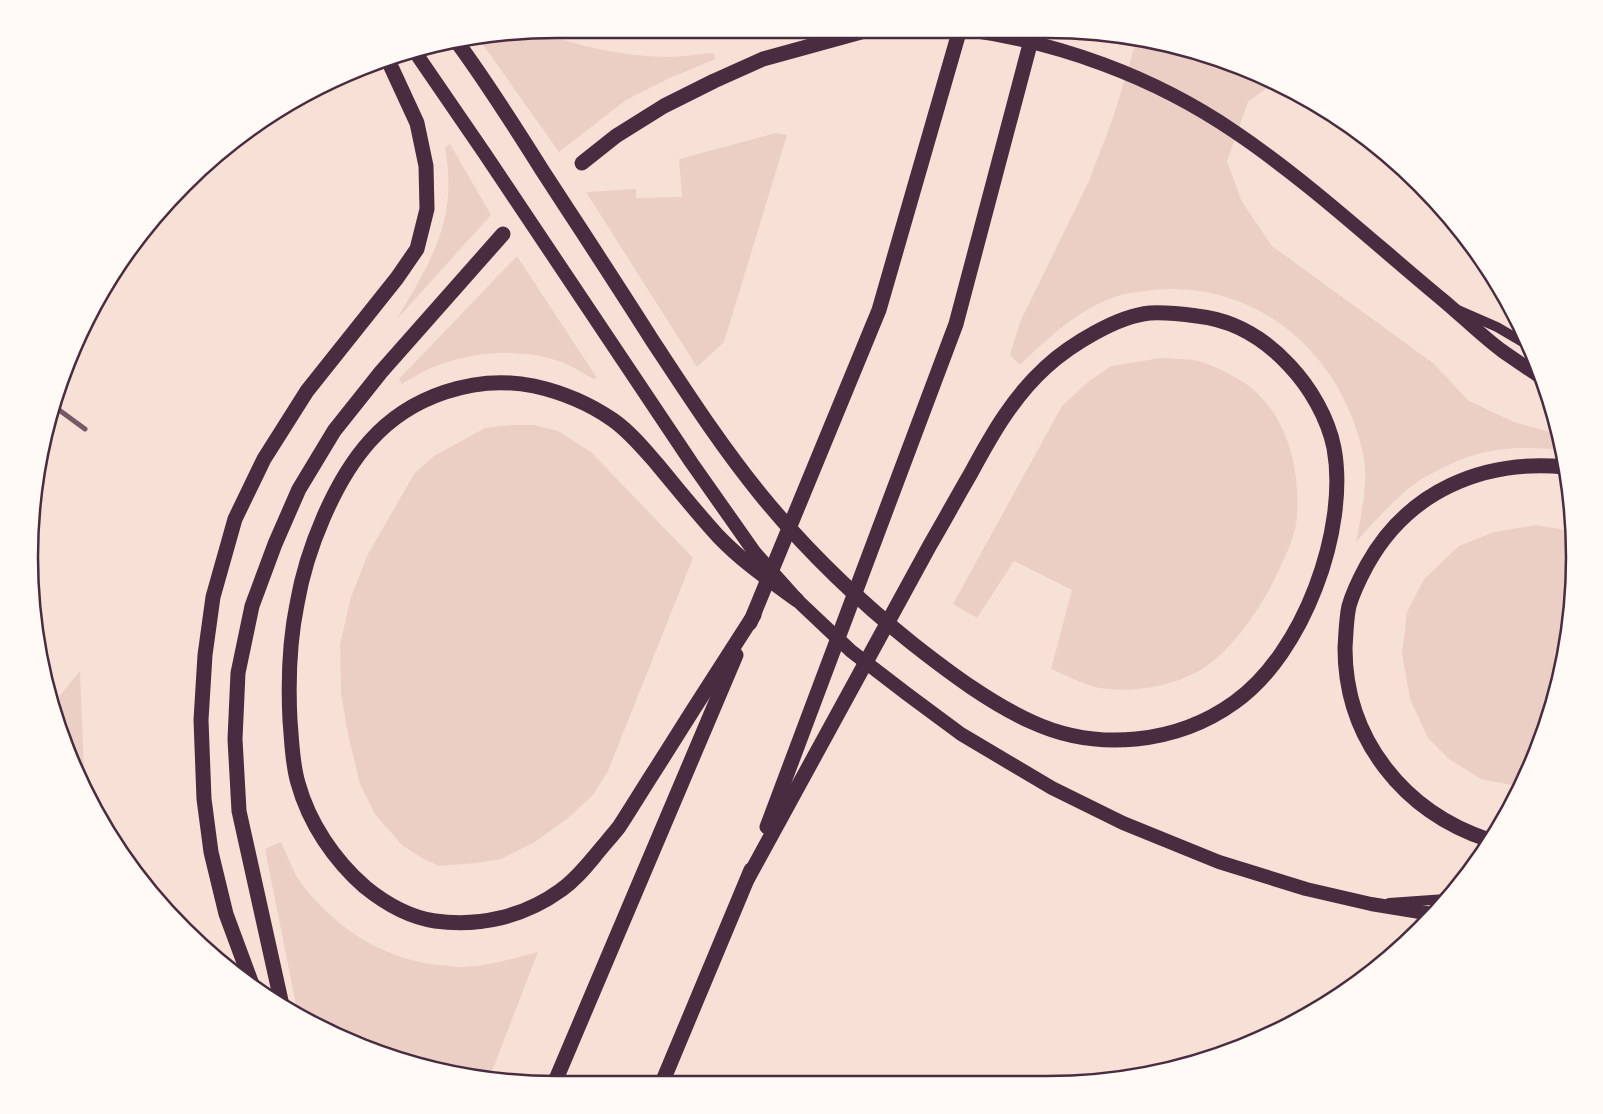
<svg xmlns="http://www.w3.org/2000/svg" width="1603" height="1114" font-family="'Open Sans',sans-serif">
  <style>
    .green { fill: #ebcfc5 }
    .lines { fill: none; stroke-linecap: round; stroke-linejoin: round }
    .minor { stroke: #755966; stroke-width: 5 }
    .secondary { stroke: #4a2c40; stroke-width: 10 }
    .trunk { stroke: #4a2c40; stroke-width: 14 }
    .motorway { stroke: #4a2c40; stroke-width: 15 }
    .rim { fill: none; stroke: #4a2c40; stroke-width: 2.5 }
  </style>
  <rect width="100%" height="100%" fill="#f7e1d7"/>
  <!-- green -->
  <g class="green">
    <path d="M538 31C580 47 622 56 667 57 682 57 698 54 713 53L716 59 672 77 626 100 559 152 479 39Z"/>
    <path d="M1137 38 1149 39 1248 69 1275 82 1248 102 1227 161 1242 202 1272 246 1433 363 1469 401 1514 422 1557 434 1561 450C1513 445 1478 448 1435 472 1429 475 1422 478 1416 483 1393 500 1375 521 1356 542 1361 515 1368 487 1364 459 1362 447 1358 434 1354 423 1324 338 1243 280 1152 290 1140 292 1126 293 1114 297 1075 312 1049 337 1020 365L1010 355 1020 322 1089 181 1114 115Z"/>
    <path d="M776 133 787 135 724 342 697 367 586 192 636 189V198L682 197 679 159Z"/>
    <path d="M450 144 491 215 397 319C432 259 458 220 445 148Z"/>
    <path d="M517 256 597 378 594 379C584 374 574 367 564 363 524 347 467 351 429 369 420 373 411 379 402 384L399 379Z"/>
    <path d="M1161 358C1174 359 1190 358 1202 362 1219 368 1246 381 1258 394 1290 425 1300 474 1297 517 1296 535 1286 554 1279 570 1263 605 1231 654 1197 672 1171 686 1137 692 1108 689 1088 688 1069 676 1051 669L1072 590 1014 561 977 618 953 604 1062 406 1088 382 1111 366Z"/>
    <path d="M510 425H534L558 431 591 452 693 558 608 771 593 795 568 818 535 842 501 859 476 863 439 866 422 858 402 845 375 814 360 784 348 734 341 693 340 644 351 597 368 554 414 474 434 456 485 428Z"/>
    <path d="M1536 525 1571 531 1573 591 1556 693 1521 787 1481 779 1449 759 1428 738 1410 699 1402 654 1407 612 1424 579 1459 546 1494 532Z"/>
    <path d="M80 671 85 793 57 727 52 705Z"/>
    <path d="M281 842C287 854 292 869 299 880 332 926 381 958 437 965 445 965 453 967 460 967 487 967 513 958 538 952L489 1079 421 1067 324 1031 298 1015 265 849Z"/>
  </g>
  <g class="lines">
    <!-- minor -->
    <path class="minor" d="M55 407 85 429"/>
    <!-- secondary -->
    <g class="secondary">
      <path d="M1458 310 1497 327 1526 344"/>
      <path d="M1389 903 1446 899"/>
    </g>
    <!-- trunk -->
    <g class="trunk">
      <path d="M631 29 651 31 739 29"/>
      <path d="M961 29C1058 42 1153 76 1235 132 1309 182 1375 244 1444 301 1463 317 1481 335 1501 350 1515 360 1529 369 1542 378"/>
      <path d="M413 49 485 154 691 462 755 553 797 600 851 651 907 694 961 734 1052 788 1123 823 1219 862 1306 889 1371 904 1432 914"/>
    </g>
    <!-- motorway -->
    <g class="motorway">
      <path d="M457 42C488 84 515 127 542 170 579 227 616 283 652 340 687 393 721 446 761 495 806 550 858 600 913 644 950 673 990 703 1032 722 1097 752 1177 744 1235 702 1303 654 1349 529 1334 448 1328 418 1310 387 1289 365 1264 338 1234 320 1197 316 1182 314 1166 312 1150 313 1117 316 1070 345 1046 367 1013 397 992 434 971 473 957 497 944 521 930 545 869 656 808 767 748 878"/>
      <path d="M582 163 616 136 664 106 714 81 763 59 872 29"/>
      <path d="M754 615C721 666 689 716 657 767 644 787 632 807 619 827 611 837 602 847 594 857 584 869 574 881 561 890 524 917 479 927 435 921 408 917 386 904 365 887 334 860 309 823 298 783 292 763 292 742 290 721 288 681 289 643 297 604 306 551 334 481 370 441 410 396 475 374 534 386 561 392 590 404 613 420 630 432 644 449 657 464 677 488 697 513 718 536 743 562 768 579 797 600"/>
      <path d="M750 623 879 310 960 29"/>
      <path d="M767 827 956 324 1034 29"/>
      <path d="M1489 840C1404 812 1345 739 1345 648 1346 634 1346 620 1349 606 1353 592 1360 578 1367 565 1408 491 1483 459 1565 467"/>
      <path d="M253 987 226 914 211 852 204 799 201 720 205 655 213 597 235 519 264 459 307 391 397 278 417 249 427 209 426 166 417 123 387 58"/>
      <path d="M282 1005 239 811 235 739 238 673 252 606 275 544 299 489 334 431 381 372 503 234"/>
      <path d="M662 1083 751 870"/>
      <path d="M554 1084 736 655"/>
    </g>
  </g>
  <!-- crop -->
  <path d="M0 0H1603V1114H0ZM557 38H1047A519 519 0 0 1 1566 557V557A519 519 0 0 1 1047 1076H557A519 519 0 0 1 38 557V557A519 519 0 0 1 557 38Z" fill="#fffaf5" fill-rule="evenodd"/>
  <path class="rim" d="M557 38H1047A519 519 0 0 1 1566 557V557A519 519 0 0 1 1047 1076H557A519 519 0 0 1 38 557V557A519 519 0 0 1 557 38Z"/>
</svg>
